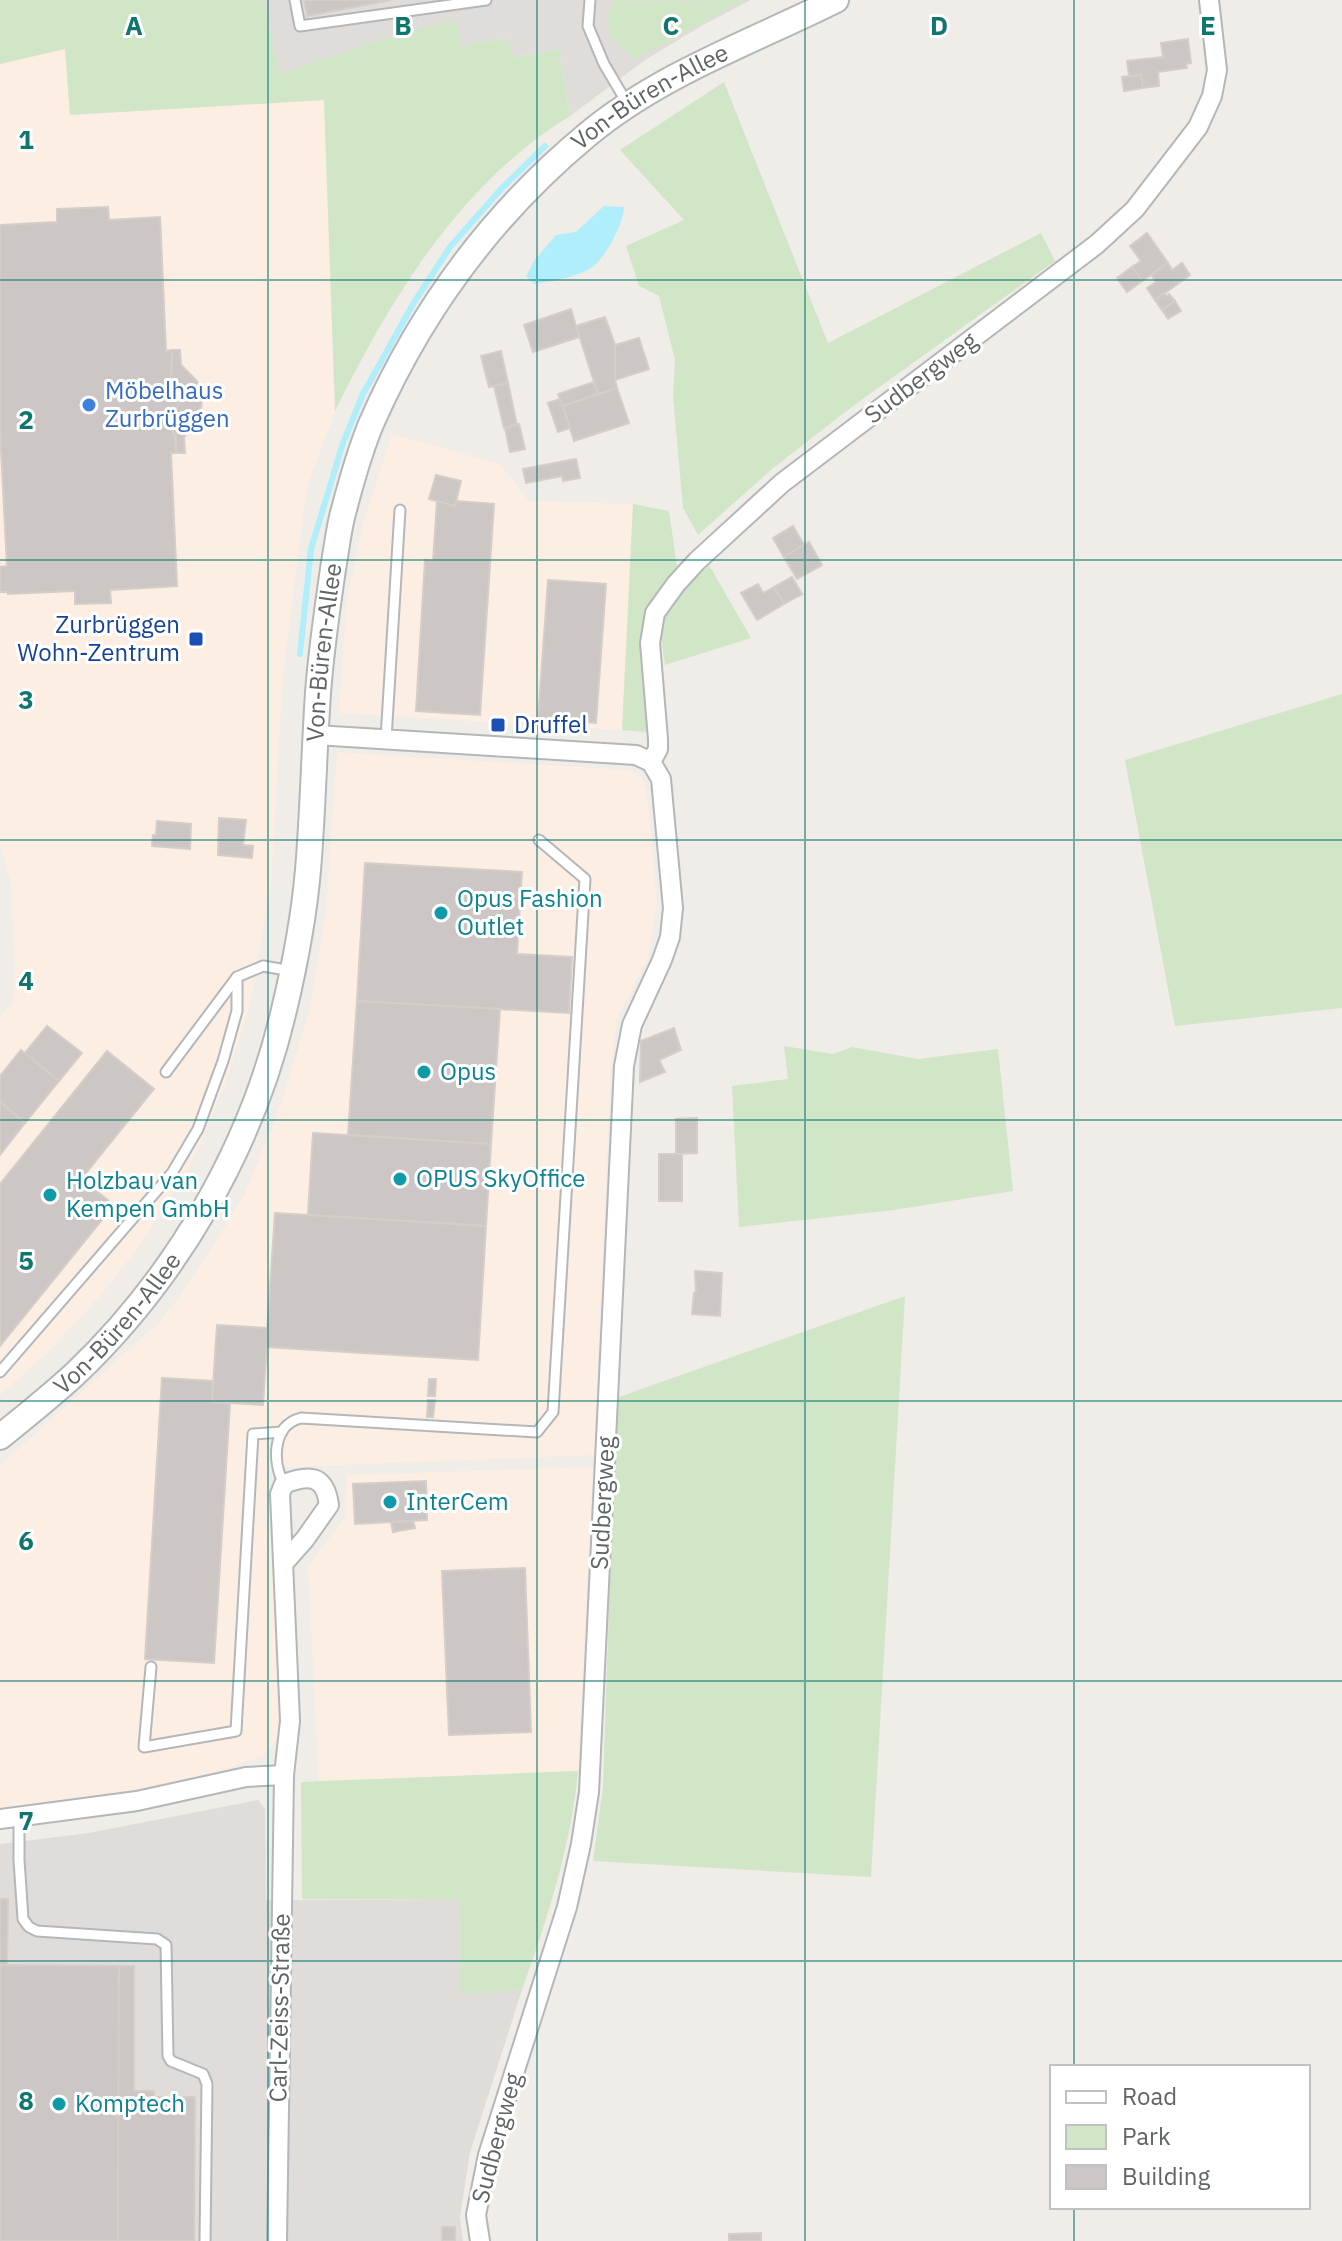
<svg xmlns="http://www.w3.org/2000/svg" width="1342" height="2241" font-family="'IBM Plex Sans',sans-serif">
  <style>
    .commercial { fill: #fceee2 }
    .industrial { fill: #dfdcda }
    .green { fill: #d0e6c7 }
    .water { fill: #afeefa }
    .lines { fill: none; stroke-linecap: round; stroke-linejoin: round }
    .stream { stroke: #afeefa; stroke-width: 6 }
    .building { fill: #ccc7c5; stroke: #d5cdc7; stroke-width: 2 }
    .lane-casing { stroke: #b3b7b9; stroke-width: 13 }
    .street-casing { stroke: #b3b7b9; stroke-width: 22 }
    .secondary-casing { stroke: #b2b7b9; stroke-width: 28 }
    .lane { stroke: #fff; stroke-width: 9 }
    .street { stroke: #fff; stroke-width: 18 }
    .secondary { stroke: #fff; stroke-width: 24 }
    .grid { fill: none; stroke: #0f766e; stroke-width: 2; stroke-opacity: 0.55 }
    .shop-dot { fill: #3f7fe0; stroke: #fff; stroke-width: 3 }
    .transit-dot { fill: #1a4fb4; stroke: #fff; stroke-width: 3 }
    .culture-dot { fill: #0f9aa8; stroke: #fff; stroke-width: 3 }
    .labels { text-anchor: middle; stroke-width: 6; stroke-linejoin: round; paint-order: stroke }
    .street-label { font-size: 24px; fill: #5f6567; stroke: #fff }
    .shop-label { font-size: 24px; fill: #366cbe; stroke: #fff; text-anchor: start }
    .transit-label { font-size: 24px; fill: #164399; stroke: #fff; text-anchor: end }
    .culture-label { font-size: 24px; fill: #0d838f; stroke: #fff; text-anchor: start }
    .grid-label { font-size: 26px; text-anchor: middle; font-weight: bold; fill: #0f766e; stroke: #fff; stroke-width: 6; stroke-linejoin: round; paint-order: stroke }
  </style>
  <rect width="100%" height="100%" fill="#f0ece8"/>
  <!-- commercial -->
  <g class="commercial">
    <path d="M65 49 70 115 324 100 335 411 307 486 283 673 271 886 249 1008 224 1087 194 1157 146 1237 101 1295 51 1349 0 1395V1017L13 1002 15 972 11 882 0 845V64Z"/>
    <path d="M392 434 500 464 529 501 633 504 622 730 339 713 346 607 362 526Z"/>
    <path d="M337 752 629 770 641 777 647 792 657 904 648 956 617 1019 611 1067 594 1455 269 1468 280 1727 275 1743 263 1756 220 1771 132 1790 0 1808V1465L160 1322 195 1275 245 1194 281 1104 311 1005 326 911Z"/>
    <path d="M593 1467 578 1771 319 1781 308 1566 345 1518 347 1475Z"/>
  </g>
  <!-- industrial -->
  <g class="industrial">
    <path d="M263 0H751L703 25 645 60 570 116 559 49 512 57 509 38 462 45 409 31 280 74Z"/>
    <path d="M258 1800 265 1809 266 1900H460L459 1993 522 1990 470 2152 460 2217 463 2241H0V1844L89 1833Z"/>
  </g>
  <!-- green -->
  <g class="green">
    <path d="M0 0H263L280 73 409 31 457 21 462 45 509 38 513 57 559 49 570 116C460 183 391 298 335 411L324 100 70 115 65 49 0 64Z"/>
    <path d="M617 0 635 1 743 0 637 59 623 49 610 36C607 22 605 9 617 0Z"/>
    <path d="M724 82 828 343 1041 233 1055 261 853 406 772 469 698 535 683 508 673 396 675 360 659 296 639 286 626 246 684 220 620 150Z"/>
    <path d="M633 504 669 511 677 567 646 610 640 643 647 732 622 730Z"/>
    <path d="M709 565 751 638 665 665C664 654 661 643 661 632 661 608 693 581 709 565Z"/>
    <path d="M1342 694V1008L1175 1026 1125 760Z"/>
    <path d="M784 1046 833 1054 852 1047 918 1059 998 1049 1013 1191 894 1210 739 1227 732 1086 788 1079Z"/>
    <path d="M905 1296 871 1877 593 1861 603 1787 616 1398Z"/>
    <path d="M578 1771C571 1847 547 1919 522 1990L459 1994 460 1900 302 1899 301 1782Z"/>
  </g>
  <!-- water -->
  <path class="water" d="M604 206 624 207C624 223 605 259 591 268 577 277 550 282 534 284L526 276 534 261 556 235 576 232Z"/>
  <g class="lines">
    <!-- stream -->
    <path class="stream" d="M300 654 311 549 343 443 363 394 413 304 450 247 502 188 545 146"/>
  </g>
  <!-- building -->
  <g class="building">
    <path d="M304 0H391L307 16Z"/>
    <path d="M1188 39 1191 63 1186 64 1187 68 1158 72 1159 86 1143 88 1141 75 1129 76 1127 61 1163 57 1161 43Z"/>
    <path d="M1141 75 1143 88 1124 91 1122 77Z"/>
    <path d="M108 207 109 220 160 217 166 351 172 350 171 393 177 396 180 401 178 406 172 410 176 453H171L177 586 110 590 111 603 75 604V591L8 594V592H0V567L7 566 0 431V225L57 222V209Z"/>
    <path d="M1147 233 1168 263 1142 281 1132 267 1141 261 1130 246Z"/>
    <path d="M1168 263 1172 270 1182 263 1190 275 1155 300 1147 288 1156 282 1151 275Z"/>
    <path d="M1132 267 1142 281 1127 292 1117 278Z"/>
    <path d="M1164 293 1166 296 1169 294 1175 301 1162 310 1155 300Z"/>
    <path d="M1175 301 1181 311 1168 319 1162 310Z"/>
    <path d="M571 309 579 337 533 352 524 325Z"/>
    <path d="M605 317 615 345V380L617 388 598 394 576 326Z"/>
    <path d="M639 338 649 369 615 380V345Z"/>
    <path d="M172 350H180L181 365 197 381 202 398 201 411 198 421 184 437 185 453H176V434H173L172 410 178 406 180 401 177 396 171 393Z"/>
    <path d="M501 351 508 383 489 387 481 356Z"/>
    <path d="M594 382 598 394 563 406 558 394Z"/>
    <path d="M508 383 517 425 504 428 494 386Z"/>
    <path d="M617 388 629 423 574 441 563 406Z"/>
    <path d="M560 399 570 428 558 432 548 403Z"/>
    <path d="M519 424 525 449 510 452 505 428Z"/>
    <path d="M576 459 580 478 563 481 562 476 526 483 523 469Z"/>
    <path d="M436 475 461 481 455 506 429 499Z"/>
    <path d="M437 501 455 506 456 501 494 504 480 715 416 711 425 560 433 561Z"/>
    <path d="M793 526 804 545 784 557 773 538Z"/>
    <path d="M809 542 822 565 797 579 784 557Z"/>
    <path d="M792 577 802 594 784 604 774 587Z"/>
    <path d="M548 580 606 584 596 723 538 719Z"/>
    <path d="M758 584 763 593 774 587 784 604 757 620 741 593Z"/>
    <path d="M219 818 246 820 243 845 253 846 252 858 218 855Z"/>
    <path d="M157 821 191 824 190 849 152 846 153 835H156Z"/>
    <path d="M365 863 522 872 517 954 572 957 569 1013 357 1001Z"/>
    <path d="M357 1001 500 1009 491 1144 348 1135Z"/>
    <path d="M47 1026 82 1053 59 1081 24 1054Z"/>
    <path d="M674 1028 681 1050 659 1060 665 1072 640 1082 641 1041Z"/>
    <path d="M21 1050 59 1081 25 1123 0 1102V1076Z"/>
    <path d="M107 1051 154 1089 81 1179 114 1205 0 1346V1184Z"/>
    <path d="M0 1102 25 1123 0 1155Z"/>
    <path d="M697 1118V1153L676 1154V1119Z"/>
    <path d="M313 1133 491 1144 486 1226 308 1215Z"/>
    <rect x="659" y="1154" width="23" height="47"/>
    <path d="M275 1213 486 1226 478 1360 266 1347Z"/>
    <path d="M695 1271 722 1273 720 1316 692 1314 694 1293 696 1292Z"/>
    <path d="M217 1325 268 1328 263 1405 212 1402Z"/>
    <path d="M162 1378 213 1381 212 1402 230 1403 214 1663 145 1659Z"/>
    <path d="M429 1379H436L435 1396H428Z"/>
    <path d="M428 1400H435L433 1417H427Z"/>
    <path d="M426 1481 427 1520 355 1524 353 1484Z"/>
    <path d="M413 1521 415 1528 393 1532 391 1522Z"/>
    <path d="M525 1568 531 1732 449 1735 442 1571Z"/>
    <path d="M0 1899H8L7 1965H0Z"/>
    <path d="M0 1965 119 1966 118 2241H0Z"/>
    <path d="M119 1966H134V2091H154V2097H195L194 2241H118Z"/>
    <rect x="442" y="2227" width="13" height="14"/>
    <path d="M761 2233V2241H729V2234Z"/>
  </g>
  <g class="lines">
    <defs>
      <g id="lane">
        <path d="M295 0 300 26 486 0"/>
        <path d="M590 0 588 26 604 64 627 103"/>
        <path d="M386 739 400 510"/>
        <path d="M166 1072 237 977 263 966 292 971"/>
        <path d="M0 1372 172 1173 198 1129 223 1061 237 1011V977"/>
        <path d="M284 1484C272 1462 272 1425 301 1418L537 1432 553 1412 585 879 539 840"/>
        <path d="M151 1667 144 1747 236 1731 253 1434 282 1432"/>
        <path d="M19 1818V1860L23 1919 29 1927 37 1931 157 1939 166 1945 168 2056 171 2061 203 2074 207 2084 205 2241"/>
      </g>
      <g id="street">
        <path d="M316 735 636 755 651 762 661 779 673 908 670 937 662 960 632 1025 624 1066 589 1792 581 1844 567 1907 488 2155 476 2215 480 2241"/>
        <path d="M651 762 658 749V739L650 643 655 613 676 584 697 561 782 483 1097 244 1135 209 1198 127 1212 96 1217 70 1209 0"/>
        <path d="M0 1819 137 1801 246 1777 284 1775"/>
        <path d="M277 2241 284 1775 290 1721 280 1494 284 1484C310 1474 325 1475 329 1505L305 1539 283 1564"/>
      </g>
      <g id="secondary">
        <path id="s1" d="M0 1437C26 1416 51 1396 75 1374 177 1277 252 1147 284 1010 295 964 304 916 308 870 313 811 314 752 318 693 321 652 327 610 333 569 336 552 338 534 342 517 350 486 359 453 371 424 420 312 493 213 587 135 660 74 752 42 836 0"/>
      </g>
    </defs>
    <!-- lane casing -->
    <use href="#lane" class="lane-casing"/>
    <!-- street casing -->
    <use href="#street" class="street-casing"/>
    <!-- secondary casing -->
    <use href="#secondary" class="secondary-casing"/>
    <!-- lane -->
    <use href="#lane" class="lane"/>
    <!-- street -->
    <use href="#street" class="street"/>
    <!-- secondary -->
    <use href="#secondary" class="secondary"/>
  </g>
  <!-- grid -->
  <path class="grid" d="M268 0V2241M537 0V2241M805 0V2241M1074 0V2067M0 280H1342M0 560H1342M0 840H1342M0 1120H1342M0 1401H1342M0 1681H1342M0 1961H1342M1074 2207V2241"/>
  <!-- markers -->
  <circle class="shop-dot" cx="89" cy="405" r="8"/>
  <g class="transit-dot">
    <rect x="188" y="631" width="16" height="16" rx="4"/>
    <rect x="490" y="717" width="16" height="16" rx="4"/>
  </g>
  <g class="culture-dot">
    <circle cx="441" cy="913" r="8"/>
    <circle cx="424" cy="1072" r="8"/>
    <circle cx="400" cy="1179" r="8"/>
    <circle cx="50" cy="1195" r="8"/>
    <circle cx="390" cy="1502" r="8"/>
    <circle cx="59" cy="2104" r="8"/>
  </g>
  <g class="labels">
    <!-- street labels -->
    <g class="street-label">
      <text dy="8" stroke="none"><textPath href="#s1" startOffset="1556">Von-Büren-Allee</textPath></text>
      <text transform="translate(921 378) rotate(-37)" y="8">Sudbergweg</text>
      <text dy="8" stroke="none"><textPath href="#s1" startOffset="884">Von-Büren-Allee</textPath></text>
      <text dy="8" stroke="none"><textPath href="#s1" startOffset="164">Von-Büren-Allee</textPath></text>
      <text transform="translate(603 1503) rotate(-87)" y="8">Sudbergweg</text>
      <text transform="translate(280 2008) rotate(-89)" y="8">Carl-Zeiss-Straße</text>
      <text transform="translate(497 2138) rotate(-75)" y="8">Sudbergweg</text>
    </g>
    <!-- shop labels -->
    <g class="shop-label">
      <text x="105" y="399">Möbelhaus<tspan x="105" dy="28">Zurbrüggen</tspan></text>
    </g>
    <!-- transit labels -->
    <g class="transit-label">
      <text x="180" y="633">Zurbrüggen<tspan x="180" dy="28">Wohn-Zentrum</tspan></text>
      <text x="514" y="733" text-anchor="start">Druffel</text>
    </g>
    <!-- culture labels -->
    <g class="culture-label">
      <text x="457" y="907">Opus Fashion<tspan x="457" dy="28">Outlet</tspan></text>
      <text x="440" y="1080">Opus</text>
      <text x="416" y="1187">OPUS SkyOffice</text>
      <text x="66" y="1189">Holzbau van<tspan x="66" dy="28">Kempen GmbH</tspan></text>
      <text x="406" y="1510">InterCem</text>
      <text x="75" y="2112">Komptech</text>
    </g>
  </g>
  <g class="grid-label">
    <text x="134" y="35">A</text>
    <text x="403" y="35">B</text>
    <text x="671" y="35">C</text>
    <text x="939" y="35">D</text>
    <text x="1208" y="35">E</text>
    <text x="26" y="149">1</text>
    <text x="26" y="429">2</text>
    <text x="26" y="709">3</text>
    <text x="26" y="990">4</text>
    <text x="26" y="1270">5</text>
    <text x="26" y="1550">6</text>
    <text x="26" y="1830">7</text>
    <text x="26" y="2110">8</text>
  </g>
  <!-- legend -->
  <rect x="1050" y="2065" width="260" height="144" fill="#ffffff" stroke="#bfc1c2" stroke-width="2"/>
  <rect x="1066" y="2091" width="40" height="12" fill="#ffffff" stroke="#bfc1c2" stroke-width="2"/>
  <text x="1122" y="2105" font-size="24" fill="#5f6567">Road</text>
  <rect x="1066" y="2125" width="40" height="24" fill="#d0e6c7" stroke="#bfc1c2" stroke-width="2"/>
  <text x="1122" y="2145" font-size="24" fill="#5f6567">Park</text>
  <rect x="1066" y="2165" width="40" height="24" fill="#ccc7c5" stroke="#bfc1c2" stroke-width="2"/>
  <text x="1122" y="2185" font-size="24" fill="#5f6567">Building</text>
</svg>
